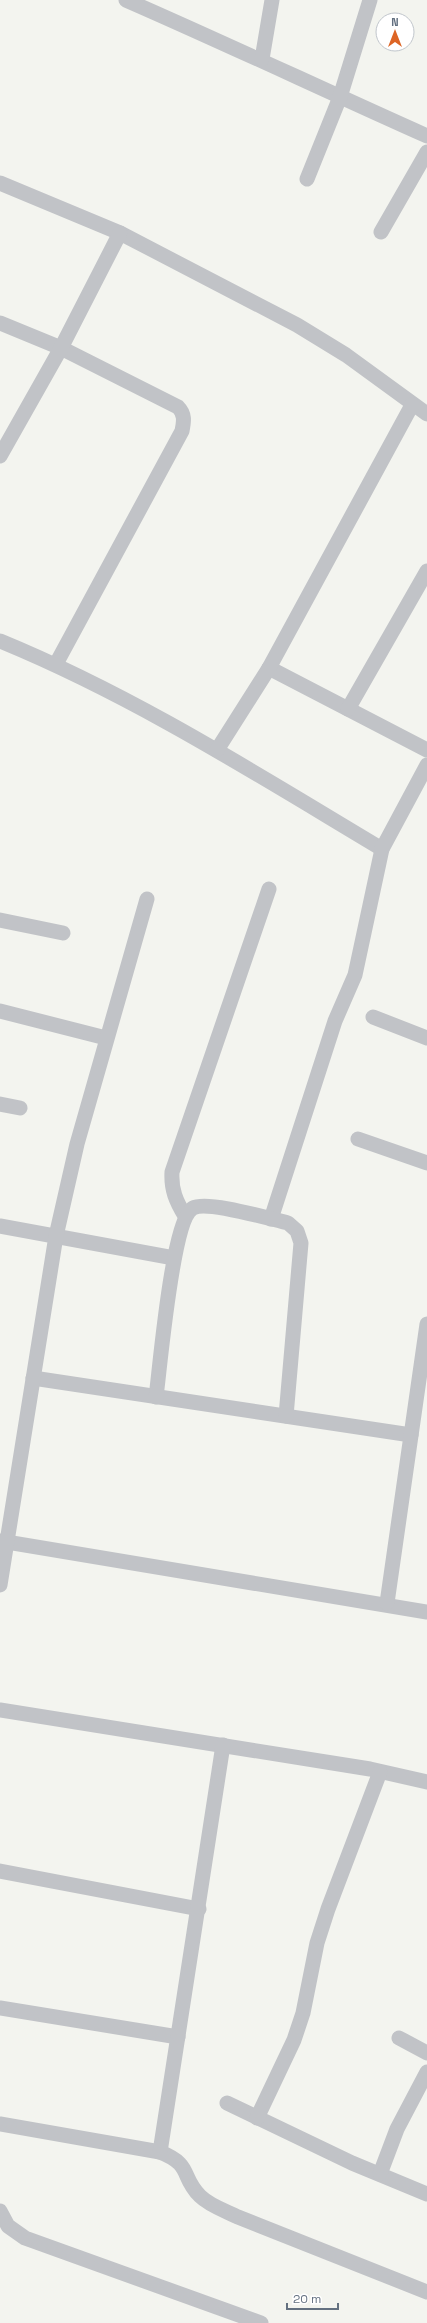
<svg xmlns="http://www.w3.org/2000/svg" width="427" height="2323" font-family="'Space Grotesk',sans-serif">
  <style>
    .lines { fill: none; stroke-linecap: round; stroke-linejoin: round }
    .street { stroke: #c1c3c7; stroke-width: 15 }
  </style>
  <rect width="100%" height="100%" fill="#f3f4ef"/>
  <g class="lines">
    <!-- street -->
    <g class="street">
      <path d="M126 0C227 44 326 91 427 136"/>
      <path d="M262 59 272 0"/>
      <path d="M307 179 340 97 370 0"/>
      <path d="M0 183 120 233 297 325 346 355 427 414"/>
      <path d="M381 232 427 152"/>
      <path d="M0 323 61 348 178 407C185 414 184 421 182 431L56 664"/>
      <path d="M0 456 61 348 120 233"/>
      <path d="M0 641C134 696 258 775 382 849"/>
      <path d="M269 668 427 750"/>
      <path d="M348 709 427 571"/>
      <path d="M217 750 269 668 412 405"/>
      <path d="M0 920 63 933"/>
      <path d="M0 1011 106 1038"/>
      <path d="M373 1017 427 1038"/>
      <path d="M0 1104 20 1108"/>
      <path d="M358 1139 427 1163"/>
      <path d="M185 1216C176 1201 171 1190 172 1172L269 889"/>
      <path d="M271 1219 335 1021 355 975 382 849 427 765"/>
      <path d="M0 1226 174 1258"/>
      <path d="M33 1378 411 1435"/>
      <path d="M156 1397C160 1368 172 1220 193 1208 207 1200 270 1219 288 1223L297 1231 301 1243 286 1416"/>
      <path d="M0 1541 427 1612"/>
      <path d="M0 1585 56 1236 77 1144 147 899"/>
      <path d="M387 1603 427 1324"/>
      <path d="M0 1710 370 1769 427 1782"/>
      <path d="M0 1871 199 1909"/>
      <path d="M0 2008 178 2037"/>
      <path d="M399 2038 427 2053"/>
      <path d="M227 2103 352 2163 427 2194"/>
      <path d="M257 2118 294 2040 303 2013 317 1943 328 1909 380 1772"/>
      <path d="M0 2124 160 2152C193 2165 180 2176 200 2196 210 2206 226 2211 238 2217L427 2292"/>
      <path d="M160 2152 223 1745"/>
      <path d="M380 2174 397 2129 427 2072"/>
      <path d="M0 2211 8 2226 25 2238 261 2323"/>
    </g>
  </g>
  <!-- north arrow -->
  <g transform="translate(395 32)"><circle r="19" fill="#ffffff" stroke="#c1c6cc"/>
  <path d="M0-3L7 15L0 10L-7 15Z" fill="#dd6525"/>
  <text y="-6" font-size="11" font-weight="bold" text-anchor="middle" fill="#637080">N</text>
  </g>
  <!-- scale -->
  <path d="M287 2303v6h51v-6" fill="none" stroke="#637080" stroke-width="2"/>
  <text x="293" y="2303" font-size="12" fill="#637080" stroke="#ffffff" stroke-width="3" paint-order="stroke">20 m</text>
</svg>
